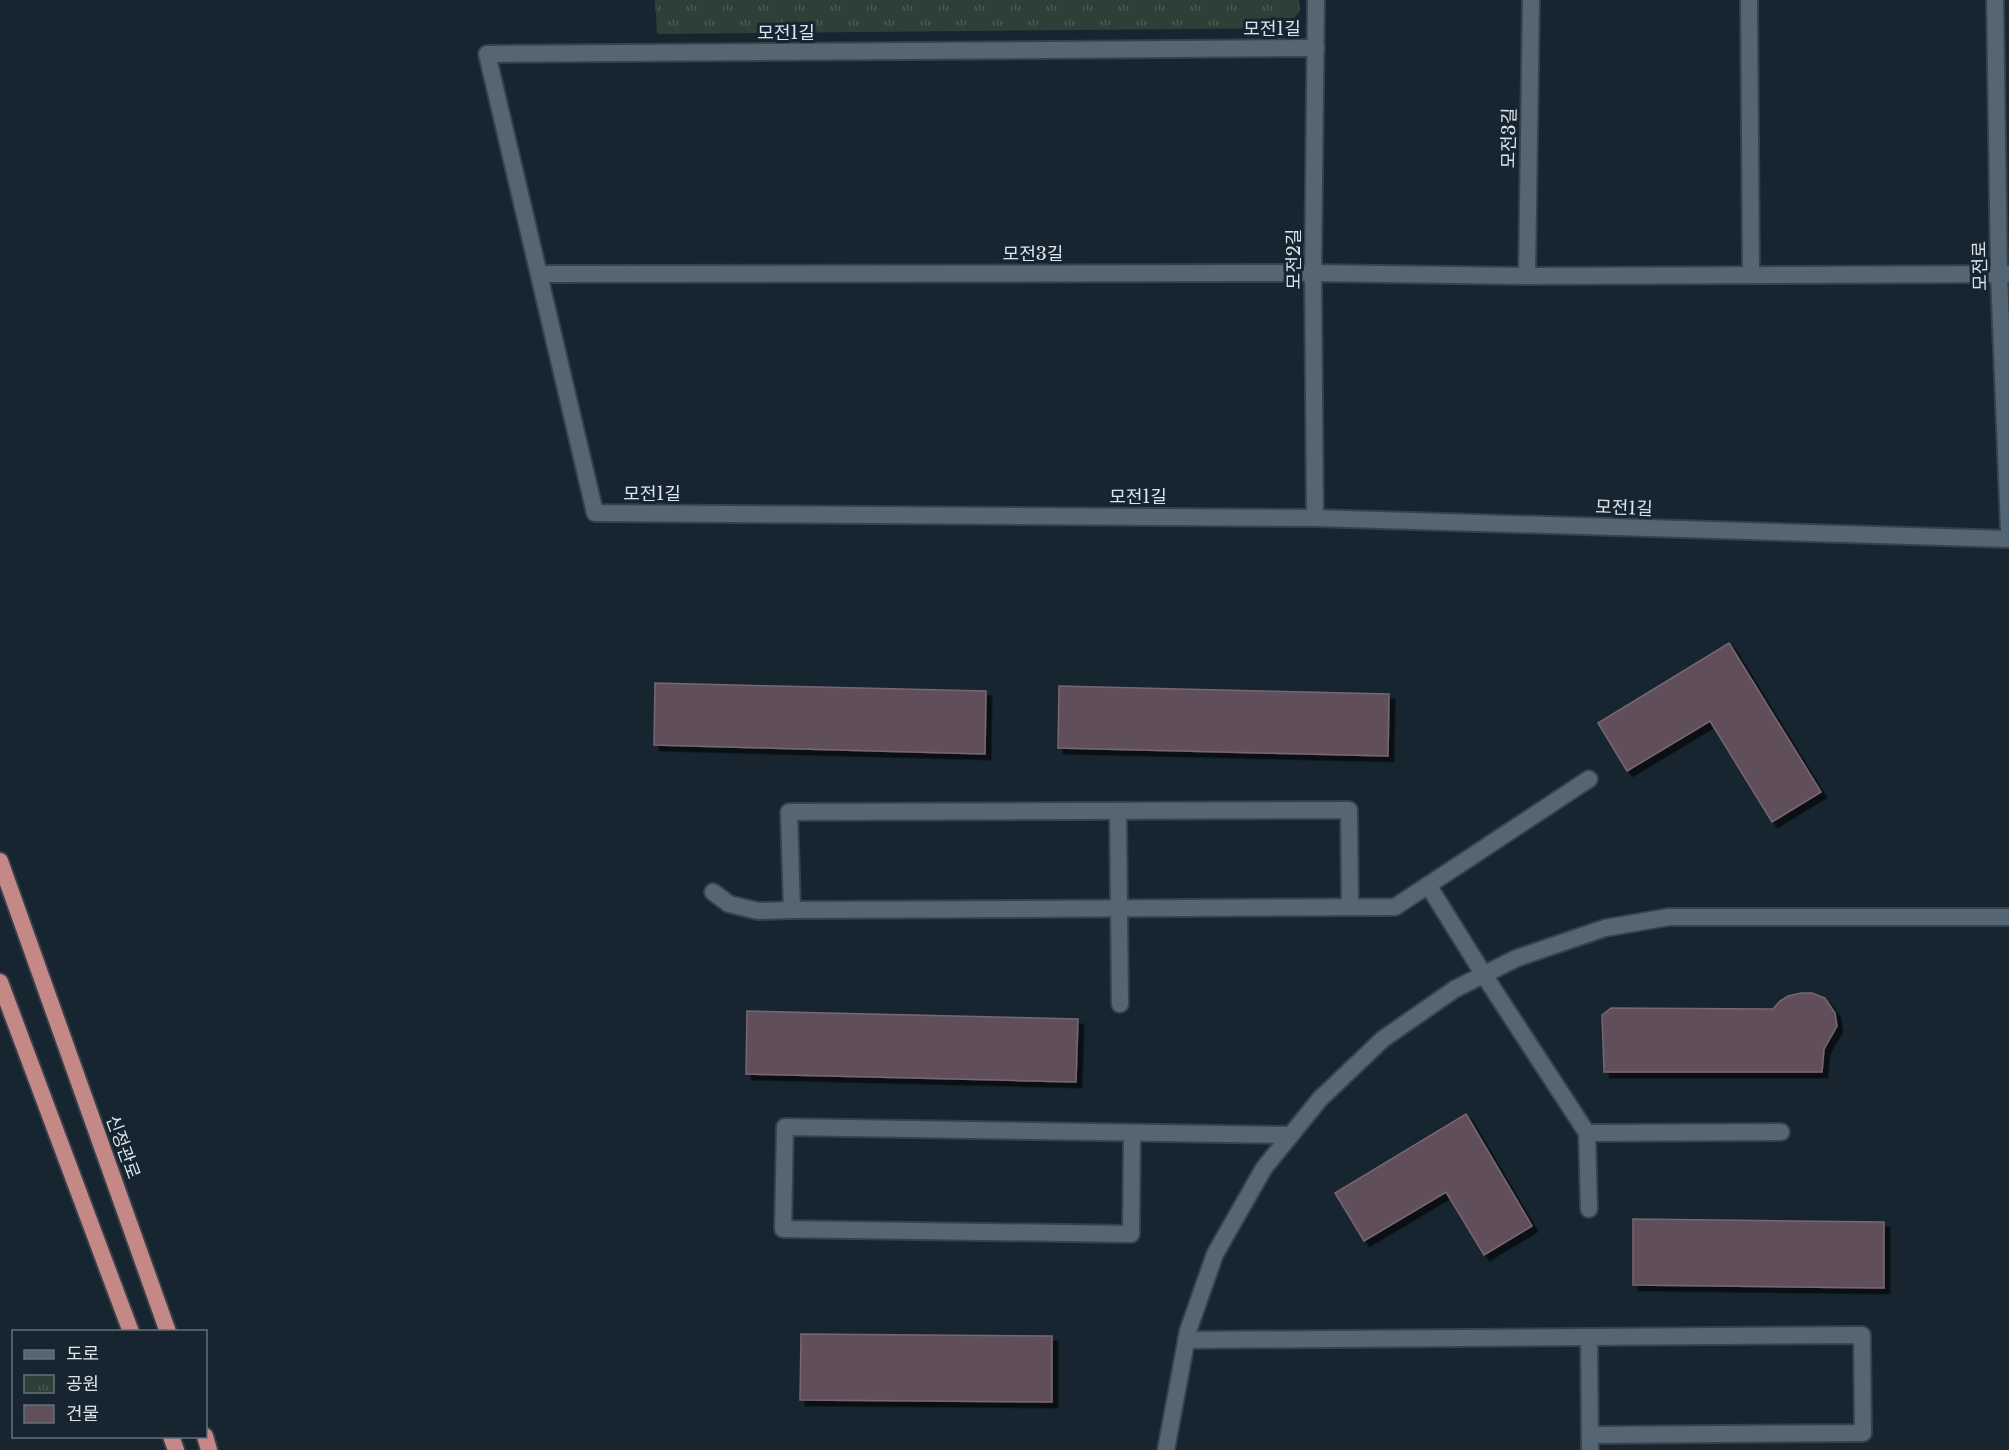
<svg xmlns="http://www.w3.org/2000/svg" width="2009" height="1450" font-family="'Libre Baskerville','Noto Sans KR',serif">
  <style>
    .park { fill: url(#park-tufts) }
    .building { fill: #614f5a; stroke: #786671; stroke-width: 1.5; filter: url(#shadow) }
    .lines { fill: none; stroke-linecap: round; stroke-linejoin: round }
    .service-casing { stroke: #37414a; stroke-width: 20 }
    .minor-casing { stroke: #37414a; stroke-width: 20 }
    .trunk-casing { stroke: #37414a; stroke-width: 20 }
    .service { stroke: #556572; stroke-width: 16 }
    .minor { stroke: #556572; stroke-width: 16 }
    .trunk { stroke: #c48887; stroke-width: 16 }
    .labels { text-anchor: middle; stroke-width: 6; stroke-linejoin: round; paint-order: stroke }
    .street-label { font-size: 18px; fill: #dbe4eb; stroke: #162530 }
  </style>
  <defs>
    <pattern id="park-tufts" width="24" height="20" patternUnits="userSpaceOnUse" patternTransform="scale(1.5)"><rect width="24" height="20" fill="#2c4037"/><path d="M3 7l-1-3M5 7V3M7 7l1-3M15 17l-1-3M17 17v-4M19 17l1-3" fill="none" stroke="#4a5b54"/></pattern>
    <filter id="shadow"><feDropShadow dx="5.5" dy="5.5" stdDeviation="0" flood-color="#0009"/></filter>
  </defs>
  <rect width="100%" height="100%" fill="#162530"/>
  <!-- park -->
  <path class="park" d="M655 0H1299L1300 11 1286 28 657 34Z"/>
  <!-- building -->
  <g class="building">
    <path d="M1729 643 1821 792 1772 822 1710 721 1627 771 1598 723Z"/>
    <path d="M655 683 986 691 985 754 654 745Z"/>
    <path d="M1059 686 1389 694 1388 756 1058 748Z"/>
    <path d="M1801 993H1812L1825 998 1835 1013 1837 1026 1824 1049 1822 1072H1604L1602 1015 1611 1008 1773 1009 1780 1001 1788 996Z"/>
    <path d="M747 1011 1078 1019 1076 1082 746 1074Z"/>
    <path d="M1466 1114 1532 1226 1484 1255 1446 1192 1364 1241 1335 1193Z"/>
    <path d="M1633 1219 1884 1222V1288L1633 1285Z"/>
    <path d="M801 1334 1052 1336V1402L800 1400Z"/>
  </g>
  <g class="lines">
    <defs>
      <g id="service">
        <path d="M1118 811 1120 1004"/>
        <path d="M1428 885 1484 975 1587 1133 1589 1209"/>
        <path d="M713 892 729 904 758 911 792 910"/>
        <path d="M1350 907 1349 810 789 812 792 910 1395 907 1589 779"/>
        <path d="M1132 1133 1131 1234 783 1229 785 1127 1291 1135"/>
        <path d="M1587 1133 1781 1132"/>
        <path d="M1589 1337 1590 1450"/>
        <path d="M1186 1340 1862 1335 1863 1433 1590 1435"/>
        <path d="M1166 1450 1188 1331 1215 1254 1264 1168 1320 1099 1383 1039 1455 989 1517 958 1605 928 1669 917H2009"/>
      </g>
      <g id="minor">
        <path d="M1749 0 1751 275"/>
        <path d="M1995 0 1999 274 2009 530"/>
        <path d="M1316 48 487 54 595 513 1315 518 2009 539"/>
        <path d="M539 274 1313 273 1527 276 2009 274"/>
        <path d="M1527 276 1531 0"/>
        <path d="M1315 518 1313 273 1316 0"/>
      </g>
      <g id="trunk">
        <path d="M0 861 168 1332"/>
        <path d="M0 982 131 1332"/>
        <path d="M171 1436 176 1450"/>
        <path d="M205 1436 209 1450"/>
      </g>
    </defs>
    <!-- service casing -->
    <use href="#service" class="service-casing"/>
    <!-- minor casing -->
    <use href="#minor" class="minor-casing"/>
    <!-- trunk casing -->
    <use href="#trunk" class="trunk-casing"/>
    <!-- service -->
    <use href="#service" class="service"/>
    <!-- minor -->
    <use href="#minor" class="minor"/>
    <!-- trunk -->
    <use href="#trunk" class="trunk"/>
  </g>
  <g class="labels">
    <!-- street labels -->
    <g class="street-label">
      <text x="1272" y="35">모전1길</text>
      <text x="786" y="39">모전1길</text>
      <text transform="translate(1509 138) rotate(-89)" y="6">모전3길</text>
      <text x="1033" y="260">모전3길</text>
      <text transform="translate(1294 259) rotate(-90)" y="6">모전2길</text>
      <text transform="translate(1980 266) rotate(-91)" y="6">모전로</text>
      <text x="652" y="500">모전1길</text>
      <text x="1138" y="503">모전1길</text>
      <text transform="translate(1624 508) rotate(2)" y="6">모전1길</text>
      <text transform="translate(123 1147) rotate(70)" y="6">신정관로</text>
    </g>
  </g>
  <!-- legend -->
  <rect x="12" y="1330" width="195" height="108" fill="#162530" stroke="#65717b" stroke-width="1.5"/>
  <rect x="24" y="1350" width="30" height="9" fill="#556572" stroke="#65717b" stroke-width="1.5"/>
  <text x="66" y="1360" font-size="18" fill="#dbe4eb">도로</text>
  <rect x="24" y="1375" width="30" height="18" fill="url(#park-tufts)" stroke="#65717b" stroke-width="1.5"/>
  <text x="66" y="1390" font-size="18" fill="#dbe4eb">공원</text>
  <rect x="24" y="1405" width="30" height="18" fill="#614f5a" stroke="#65717b" stroke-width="1.5"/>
  <text x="66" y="1420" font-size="18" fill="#dbe4eb">건물</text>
</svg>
